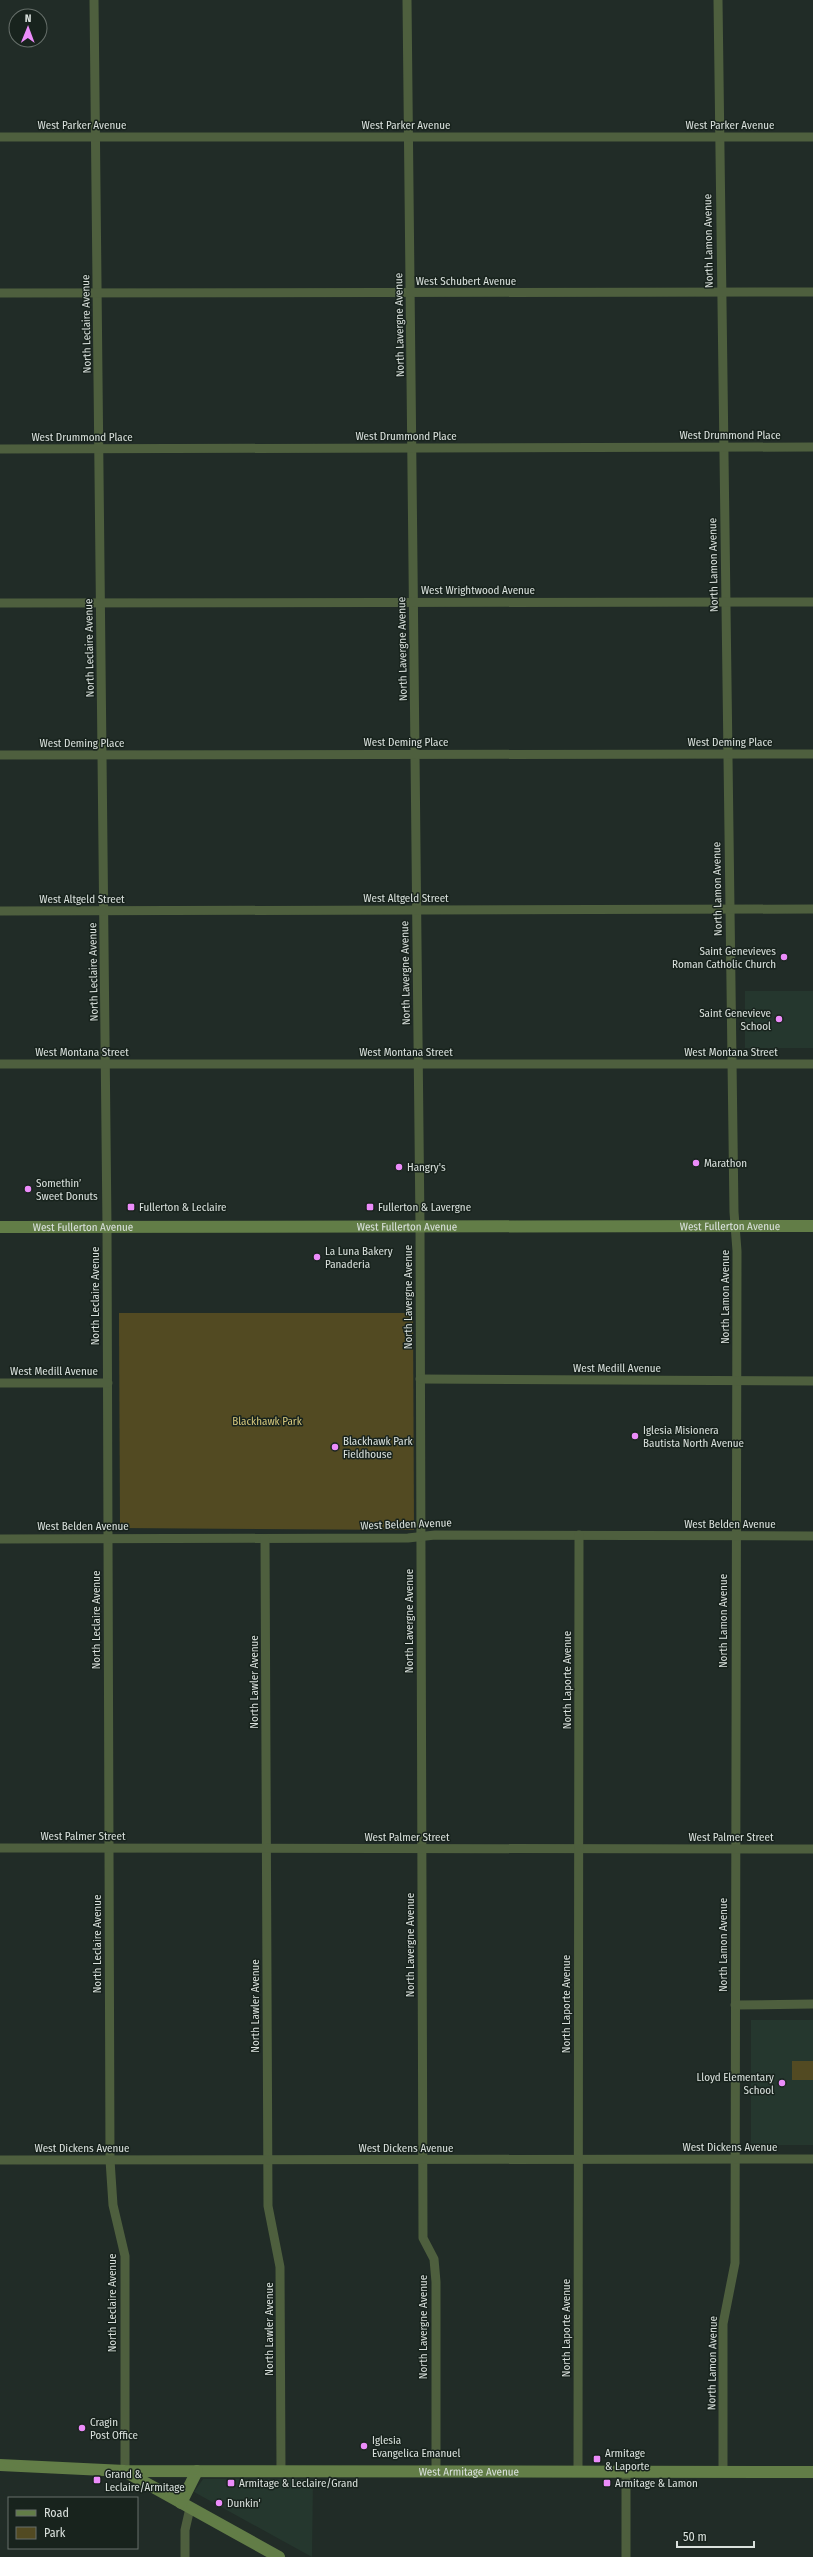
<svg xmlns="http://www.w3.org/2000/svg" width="813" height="2557" font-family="'Fira Sans Condensed',sans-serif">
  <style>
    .built { fill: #25372e }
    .green { fill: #524a22 }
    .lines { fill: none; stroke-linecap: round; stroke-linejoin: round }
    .street { stroke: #4e5f3e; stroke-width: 9 }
    .secondary { stroke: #627d47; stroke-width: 12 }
    .poi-dot { fill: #ec8cfa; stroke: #18231d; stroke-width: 1.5 }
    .labels { text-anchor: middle; stroke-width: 3; stroke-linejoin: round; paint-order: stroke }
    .street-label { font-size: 11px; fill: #dae1dd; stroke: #18231d }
    .poi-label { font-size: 11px; fill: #dae1dd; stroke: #18231d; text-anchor: start }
    .park-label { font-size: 11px; fill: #d4c67c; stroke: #18231d }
  </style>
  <rect width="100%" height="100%" fill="#212c27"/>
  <!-- built -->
  <g class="built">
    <rect x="745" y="991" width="68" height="57"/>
    <rect x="751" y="2020" width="62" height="125"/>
    <path d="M203 2479H313L312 2557 194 2492Z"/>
  </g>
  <!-- green -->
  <g class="green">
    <path d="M119 1313H413L414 1530 120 1528Z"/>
    <rect x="792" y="2061" width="21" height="19"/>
  </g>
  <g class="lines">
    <!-- street -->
    <g class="street">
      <path d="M94 0 107 1227 110 2160 113 2205 125 2256V2471"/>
      <path d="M407 0 420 1226 423 2238 434 2259 436 2282V2472"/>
      <path d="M718 0 734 1212 737 1251 735 2263 723 2324V2472"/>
      <path d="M0 137H813"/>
      <path d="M0 293 813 292"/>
      <path d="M0 449 813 447"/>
      <path d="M0 603 813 602"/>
      <path d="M0 755 813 754"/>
      <path d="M0 911 813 909"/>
      <path d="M0 1064H813"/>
      <path d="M420 1379 813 1381"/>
      <path d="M0 1383H108"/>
      <path d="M0 1539 408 1538 435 1535 813 1536"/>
      <path d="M265 1539 268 2206 280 2267 281 2471"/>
      <path d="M0 1848 813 1849"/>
      <path d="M735 2005 813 2004"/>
      <path d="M0 2160 813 2159"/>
      <path d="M578 2472 579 1535"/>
      <path d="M626 2472V2557"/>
      <path d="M185 2557V2530L190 2508"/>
    </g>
    <!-- secondary -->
    <g class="secondary">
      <path id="s1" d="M0 1227 813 1226"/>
      <path id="s2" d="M0 2465 125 2471 813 2472"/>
      <path d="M126 2472 279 2557"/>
      <path d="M181 2503 197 2471"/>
    </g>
  </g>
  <!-- markers -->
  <g class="poi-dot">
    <circle cx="784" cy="957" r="4"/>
    <circle cx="779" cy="1019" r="4"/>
    <circle cx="696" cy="1163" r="4"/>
    <circle cx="399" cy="1167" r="4"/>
    <circle cx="28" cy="1189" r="4"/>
    <rect x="127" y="1203" width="8" height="8" rx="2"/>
    <rect x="366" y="1203" width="8" height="8" rx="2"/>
    <circle cx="317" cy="1257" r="4"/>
    <circle cx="635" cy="1436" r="4"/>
    <circle cx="335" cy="1447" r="4"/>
    <circle cx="782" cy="2083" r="4"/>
    <circle cx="82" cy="2428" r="4"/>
    <circle cx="364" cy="2446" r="4"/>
    <rect x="593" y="2455" width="8" height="8" rx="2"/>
    <rect x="93" y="2476" width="8" height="8" rx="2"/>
    <rect x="227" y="2479" width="8" height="8" rx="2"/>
    <rect x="603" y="2479" width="8" height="8" rx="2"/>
    <circle cx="219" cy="2503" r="4"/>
  </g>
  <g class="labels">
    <!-- street labels -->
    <g class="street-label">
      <text x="82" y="129">West Parker Avenue</text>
      <text x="406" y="129">West Parker Avenue</text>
      <text x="730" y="129">West Parker Avenue</text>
      <text transform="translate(708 241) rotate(-91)" y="4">North Lamon Avenue</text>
      <text x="466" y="285">West Schubert Avenue</text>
      <text transform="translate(86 324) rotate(-91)" y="4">North Leclaire Avenue</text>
      <text transform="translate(399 325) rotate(-91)" y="4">North Lavergne Avenue</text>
      <text x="730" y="439">West Drummond Place</text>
      <text x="406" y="440">West Drummond Place</text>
      <text x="82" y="441">West Drummond Place</text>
      <text transform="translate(713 565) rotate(-91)" y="4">North Lamon Avenue</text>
      <text x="478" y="594">West Wrightwood Avenue</text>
      <text transform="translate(89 648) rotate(-91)" y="4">North Leclaire Avenue</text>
      <text transform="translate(402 649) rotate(-91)" y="4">North Lavergne Avenue</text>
      <text x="406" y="746">West Deming Place</text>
      <text x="730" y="746">West Deming Place</text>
      <text x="82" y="747">West Deming Place</text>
      <text transform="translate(717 889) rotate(-91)" y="4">North Lamon Avenue</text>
      <text x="406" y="902">West Altgeld Street</text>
      <text x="82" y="903">West Altgeld Street</text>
      <text transform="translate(93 972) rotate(-91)" y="4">North Leclaire Avenue</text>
      <text transform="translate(405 973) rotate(-91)" y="4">North Lavergne Avenue</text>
      <text x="82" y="1056">West Montana Street</text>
      <text x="406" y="1056">West Montana Street</text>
      <text x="731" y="1056">West Montana Street</text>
      <text dy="4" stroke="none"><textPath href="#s1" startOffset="407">West Fullerton Avenue</textPath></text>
      <text dy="4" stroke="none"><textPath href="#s1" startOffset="730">West Fullerton Avenue</textPath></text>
      <text dy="4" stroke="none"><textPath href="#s1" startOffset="83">West Fullerton Avenue</textPath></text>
      <text transform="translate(95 1296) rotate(-90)" y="4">North Leclaire Avenue</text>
      <text transform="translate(408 1297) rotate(-90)" y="4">North Lavergne Avenue</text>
      <text transform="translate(725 1297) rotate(-90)" y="4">North Lamon Avenue</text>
      <text x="617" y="1372">West Medill Avenue</text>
      <text x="54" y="1375">West Medill Avenue</text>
      <text transform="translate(406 1524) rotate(-2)" y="4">West Belden Avenue</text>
      <text x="730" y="1528">West Belden Avenue</text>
      <text x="83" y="1530">West Belden Avenue</text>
      <text transform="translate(96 1620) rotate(-90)" y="4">North Leclaire Avenue</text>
      <text transform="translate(409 1621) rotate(-90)" y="4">North Lavergne Avenue</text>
      <text transform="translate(723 1621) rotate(-90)" y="4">North Lamon Avenue</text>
      <text transform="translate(567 1680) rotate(-90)" y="4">North Laporte Avenue</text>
      <text transform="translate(254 1682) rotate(-90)" y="4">North Lawler Avenue</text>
      <text x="83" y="1840">West Palmer Street</text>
      <text x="407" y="1841">West Palmer Street</text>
      <text x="731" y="1841">West Palmer Street</text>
      <text transform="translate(97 1944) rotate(-90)" y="4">North Leclaire Avenue</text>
      <text transform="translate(410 1945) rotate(-90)" y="4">North Lavergne Avenue</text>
      <text transform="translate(723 1945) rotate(-90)" y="4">North Lamon Avenue</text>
      <text transform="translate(566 2004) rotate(-90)" y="4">North Laporte Avenue</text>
      <text transform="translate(255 2006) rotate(-90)" y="4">North Lawler Avenue</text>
      <text x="730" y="2151">West Dickens Avenue</text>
      <text x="82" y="2152">West Dickens Avenue</text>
      <text x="406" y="2152">West Dickens Avenue</text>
      <text transform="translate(112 2303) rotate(-90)" y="4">North Leclaire Avenue</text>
      <text transform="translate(423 2327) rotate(-90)" y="4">North Lavergne Avenue</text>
      <text transform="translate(566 2328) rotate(-90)" y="4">North Laporte Avenue</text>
      <text transform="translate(269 2329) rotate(-90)" y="4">North Lawler Avenue</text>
      <text transform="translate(712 2363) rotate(-89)" y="4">North Lamon Avenue</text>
      <text dy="4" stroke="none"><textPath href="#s2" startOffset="469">West Armitage Avenue</textPath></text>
    </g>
    <!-- poi labels -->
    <g class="poi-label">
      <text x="776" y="955" text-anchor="end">Saint Genevieves<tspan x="776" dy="13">Roman Catholic Church</tspan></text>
      <text x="771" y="1017" text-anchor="end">Saint Genevieve<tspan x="771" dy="13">School</tspan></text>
      <text x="704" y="1167">Marathon</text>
      <text x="407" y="1171">Hangry's</text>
      <text x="36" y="1187">Somethin’<tspan x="36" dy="13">Sweet Donuts</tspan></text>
      <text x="139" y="1211">Fullerton &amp; Leclaire</text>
      <text x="378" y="1211">Fullerton &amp; Lavergne</text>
      <text x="325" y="1255">La Luna Bakery<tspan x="325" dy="13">Panaderia</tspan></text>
      <text x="643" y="1434">Iglesia Misionera<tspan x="643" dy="13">Bautista North Avenue</tspan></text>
      <text x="343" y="1445">Blackhawk Park<tspan x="343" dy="13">Fieldhouse</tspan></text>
      <text x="774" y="2081" text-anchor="end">Lloyd Elementary<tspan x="774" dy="13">School</tspan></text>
      <text x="90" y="2426">Cragin<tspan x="90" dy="13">Post Office</tspan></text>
      <text x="372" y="2444">Iglesia<tspan x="372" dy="13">Evangelica Emanuel</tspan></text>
      <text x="605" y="2457">Armitage<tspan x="605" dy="13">&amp; Laporte</tspan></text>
      <text x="105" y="2478">Grand &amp;<tspan x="105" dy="13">Leclaire/Armitage</tspan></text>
      <text x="239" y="2487">Armitage &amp; Leclaire/Grand</text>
      <text x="615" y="2487">Armitage &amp; Lamon</text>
      <text x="227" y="2507">Dunkin'</text>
    </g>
    <!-- park labels -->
    <g class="park-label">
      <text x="267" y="1425">Blackhawk Park</text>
    </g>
  </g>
  <!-- legend -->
  <rect x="8" y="2497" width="130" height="52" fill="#18231d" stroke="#666f6a"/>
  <rect x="16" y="2510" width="20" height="6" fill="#627d47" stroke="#666f6a"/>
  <text x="44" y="2517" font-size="12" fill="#dae1dd">Road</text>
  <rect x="16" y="2527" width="20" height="12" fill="#524a22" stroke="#666f6a"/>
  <text x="44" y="2537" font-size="12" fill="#dae1dd">Park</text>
  <!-- north arrow -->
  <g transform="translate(28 28) rotate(1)"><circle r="19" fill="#18231d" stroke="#666f6a"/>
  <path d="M0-3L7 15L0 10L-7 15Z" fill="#ec8cfa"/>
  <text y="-6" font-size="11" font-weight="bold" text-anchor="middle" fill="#dae1dd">N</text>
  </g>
  <!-- scale -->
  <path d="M677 2541v6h77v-6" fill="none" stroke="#dae1dd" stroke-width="2"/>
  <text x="683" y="2541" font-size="12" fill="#dae1dd" stroke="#18231d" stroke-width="3" paint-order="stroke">50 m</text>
</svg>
